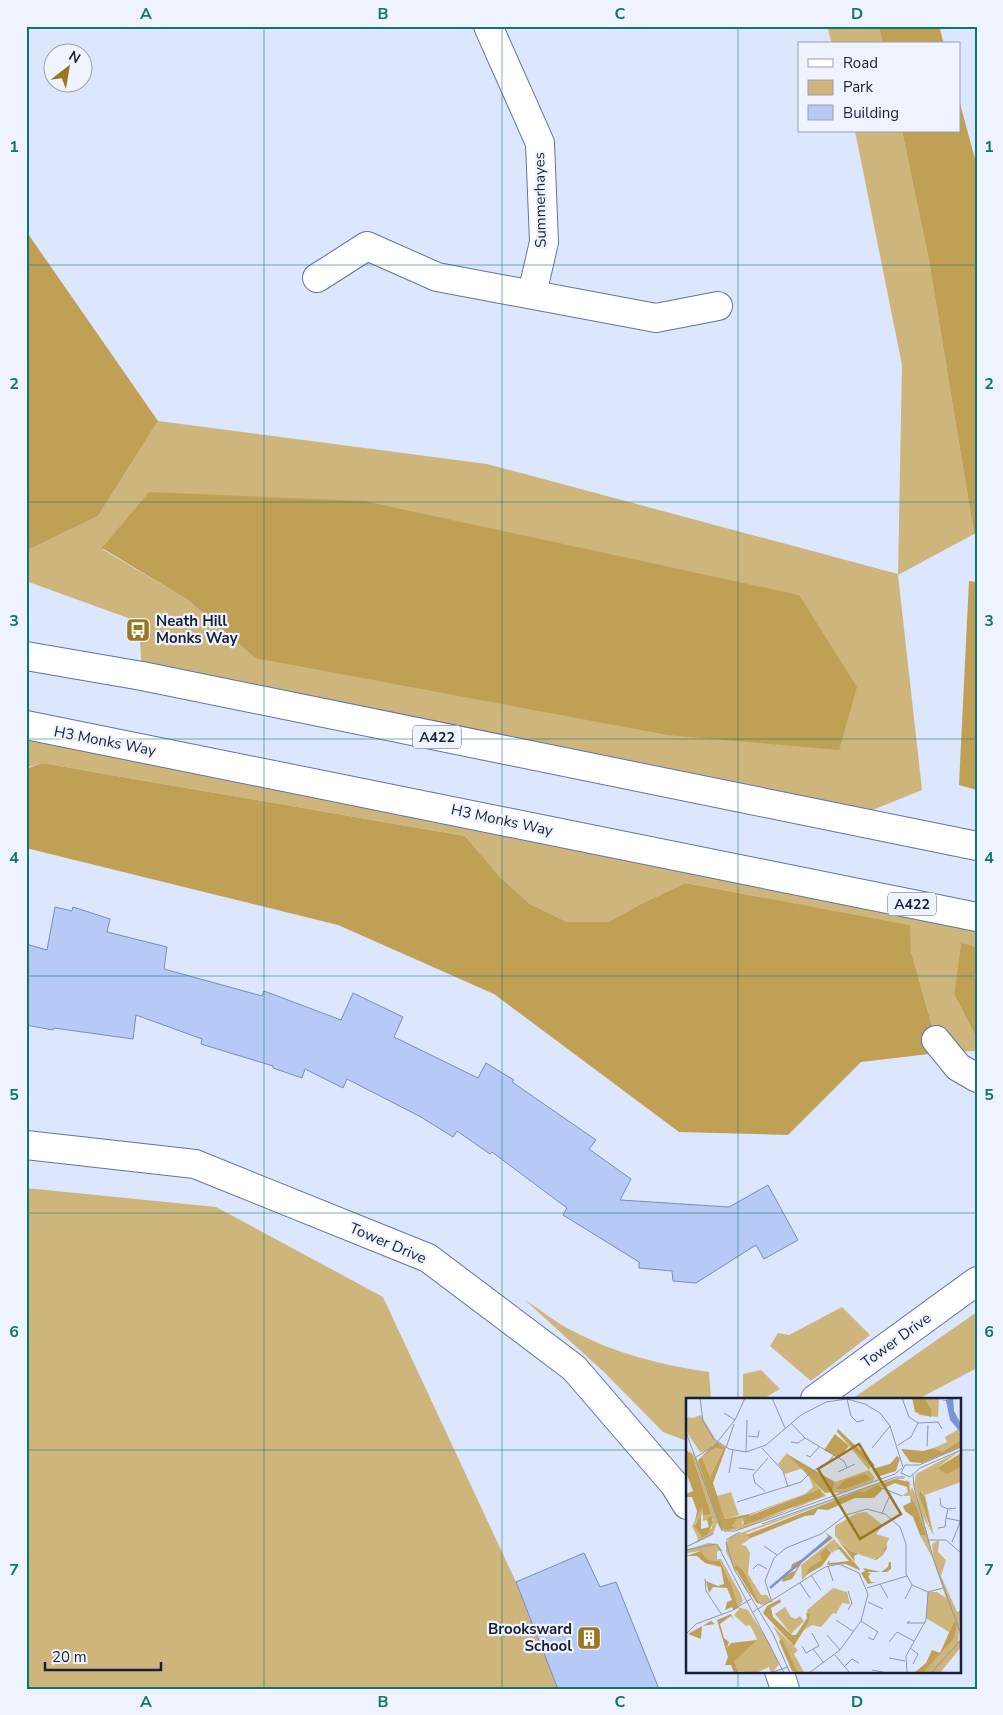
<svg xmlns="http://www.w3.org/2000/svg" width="1003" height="1715" font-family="'Nunito Sans',sans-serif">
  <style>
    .green { fill: #ceb57c; fill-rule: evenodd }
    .forest { fill: #c0a055 }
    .building { fill: #b7caf6; stroke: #778dc0 }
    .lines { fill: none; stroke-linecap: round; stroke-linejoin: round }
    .street-casing { stroke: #5f74a6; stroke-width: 30 }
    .primary-casing { stroke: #5f74a6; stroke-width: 30 }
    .street { stroke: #fff; stroke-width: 28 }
    .primary { stroke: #fff; stroke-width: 28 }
    .grid { fill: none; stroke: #0f766e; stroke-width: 1; stroke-opacity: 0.55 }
    .labels { text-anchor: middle; stroke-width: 4.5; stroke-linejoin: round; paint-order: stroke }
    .shield { fill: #eef3fe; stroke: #585f71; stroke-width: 1 }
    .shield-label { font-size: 14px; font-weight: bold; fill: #182035 }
    .street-label { font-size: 15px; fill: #182035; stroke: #eef3fe }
    .poi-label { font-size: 15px; font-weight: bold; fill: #182035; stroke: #eef3fe; text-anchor: start }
    .inset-river { fill: none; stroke: #7994d5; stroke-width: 2.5 }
    .inset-road { fill: none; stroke: #8e97ac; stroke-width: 1 }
    .view { fill: #997821; fill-opacity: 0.15; stroke: #997821; stroke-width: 2.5 }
    .inset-edge { fill: none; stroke: #182035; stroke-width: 2.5 }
    .neatline { fill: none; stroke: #0f766e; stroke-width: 2 }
    .grid-label { font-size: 16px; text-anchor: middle; font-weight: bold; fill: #0f766e }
  </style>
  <rect width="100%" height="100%" fill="#dce6fc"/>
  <!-- green -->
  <g class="green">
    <path d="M827 26H879L883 44H832Z"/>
    <path d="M855 131H902L929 261 974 534 898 575 922 790 848 820 142 676 139 622 26 581V551L98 516 158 421 487 464 898 574 902 365ZM102 549 799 595 255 658 188 600Z"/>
    <path d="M26 725 977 917V947L961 944 954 994 977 1039V1051L946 1052 936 1040 911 951 909 925 685 883 641 904 608 922H567L530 904 500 877 465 836 42 763 26 768Z"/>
    <path d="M26 1188 216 1207 383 1297 516 1582 558 1689H26Z"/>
    <path d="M525 1300C541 1310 556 1323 573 1331 616 1354 662 1365 709 1372L711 1399H687V1439L684 1440 663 1432 605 1373Z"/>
    <path d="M842 1307 870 1335 811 1381 770 1346 778 1333 789 1335Z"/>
    <path d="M977 1312V1368L918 1399H852Z"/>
    <path d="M761 1370 780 1389 763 1399H743V1374Z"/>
  </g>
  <!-- forest -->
  <g class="forest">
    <path d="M879 26H939L944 44H883Z"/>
    <path d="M959 100 977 166V534H974L929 261 902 131H959Z"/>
    <path d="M26 231 158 421 98 516 26 551Z"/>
    <path d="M149 492 364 501 799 595 857 687 839 750 668 735 255 658 188 600 102 548Z"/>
    <path d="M969 581 977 582V790L959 785Z"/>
    <path d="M42 763 465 836 500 877 530 904 567 922H608L641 904 685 883 910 925 911 951 936 1040 946 1052 861 1062 788 1135 679 1132 494 994 338 925 26 848V769Z"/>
    <path d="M961 943 977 947V1039L954 994Z"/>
  </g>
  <!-- building -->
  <g class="building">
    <path d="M55 907 72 911 73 907 110 919 107 932 167 947 164 969 262 996 264 991 341 1020 353 993 403 1017 394 1037 478 1078 486 1063 514 1080 512 1082 596 1140 589 1149 631 1179 620 1200 729 1207 768 1185 798 1240 764 1259 756 1245 696 1283 673 1281 672 1271 639 1268V1262L563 1215 567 1208 492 1152 490 1154 457 1131 453 1137 421 1117 347 1079 343 1088 305 1069 302 1078 273 1068V1066L201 1044 202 1039 136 1015 133 1039 54 1028 53 1030 26 1025V944L47 950Z"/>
    <path d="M584 1553 600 1587 616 1582 659 1689H558L516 1582Z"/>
  </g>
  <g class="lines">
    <defs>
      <g id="street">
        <path d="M488 26 540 143 544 242 532 294"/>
        <path d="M317 278 367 246 437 277 656 318 718 306"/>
        <path d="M936 1040 958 1067 977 1078"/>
        <path d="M26 1145 195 1164 428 1258 574 1368 674 1484 687 1505"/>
        <path d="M815 1399 977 1281"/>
        <path d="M779 1671 785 1689"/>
      </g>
      <g id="primary">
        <path d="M26 656 142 676 977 846"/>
        <path d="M26 725 977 917"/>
      </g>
    </defs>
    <!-- street casing -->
    <use href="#street" class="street-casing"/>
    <!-- primary casing -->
    <use href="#primary" class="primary-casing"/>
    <!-- street -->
    <use href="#street" class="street"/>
    <!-- primary -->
    <use href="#primary" class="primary"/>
  </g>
  <!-- grid -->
  <path class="grid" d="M264 26V1689M502 26V1689M738 26V1399M26 265H977M26 502H977M26 739H977M26 976H977M26 1213H977M26 1450H687M959 1450H977M738 1671V1689"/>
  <!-- icons -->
  <defs>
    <symbol id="bus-square" viewBox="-11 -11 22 22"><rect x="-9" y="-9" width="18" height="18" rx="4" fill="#997821" stroke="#eef3fe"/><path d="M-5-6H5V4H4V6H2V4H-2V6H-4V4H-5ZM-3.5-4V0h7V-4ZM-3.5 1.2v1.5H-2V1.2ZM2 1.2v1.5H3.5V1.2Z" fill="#fff"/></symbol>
    <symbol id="building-square" viewBox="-11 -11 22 22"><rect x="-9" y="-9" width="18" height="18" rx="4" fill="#997821" stroke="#eef3fe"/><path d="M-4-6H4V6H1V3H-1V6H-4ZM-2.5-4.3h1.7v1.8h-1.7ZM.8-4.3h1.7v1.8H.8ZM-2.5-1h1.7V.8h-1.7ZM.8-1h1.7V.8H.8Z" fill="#fff"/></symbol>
  </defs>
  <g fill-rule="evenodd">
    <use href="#bus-square" x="124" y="616" width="28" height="28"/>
    <use href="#building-square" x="575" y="1624" width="28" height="28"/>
  </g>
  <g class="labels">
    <!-- shield labels -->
    <g class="shield">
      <rect x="413" y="725.5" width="48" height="23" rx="4"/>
      <rect x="888" y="892.5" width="48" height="23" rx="4"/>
    </g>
    <g class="shield-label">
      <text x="437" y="742">A422</text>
      <text x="912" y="909">A422</text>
    </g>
    <!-- street labels -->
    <g class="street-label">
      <text transform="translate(540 200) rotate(-91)" y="5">Summerhayes</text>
      <text transform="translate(105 741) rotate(11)" y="5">H3 Monks Way</text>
      <text transform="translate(502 820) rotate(12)" y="5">H3 Monks Way</text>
      <text transform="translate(388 1243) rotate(23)" y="5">Tower Drive</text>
      <text transform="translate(896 1340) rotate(-36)" y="5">Tower Drive</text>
    </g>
    <!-- poi labels -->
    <g class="poi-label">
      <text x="156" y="626">Neath Hill<tspan x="156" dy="17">Monks Way</tspan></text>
      <text x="572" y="1634" text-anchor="end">Brooksward<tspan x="572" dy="17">School</tspan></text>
    </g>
  </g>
  <!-- overview -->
  <g transform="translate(686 1398)">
    <rect width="275" height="275" fill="#dce6fc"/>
    <path d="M226 0H253L252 19 233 17ZM15 17 31 44 21 53 14 54 0 33V19L7 20ZM273 31 275 42 256 54 248 50 261 44 259 39ZM151 34 185 69 183 72 189 80 187 83 155 95 146 94 149 84 183 72ZM0 49 10 59 15 69 30 117 46 128 49 122 63 116 119 96 127 89 122 76 140 98 55 131 36 133 31 125 27 136 10 145 12 140 6 128 16 110V117L8 127 16 139 26 130 27 121 17 123V118L25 116 6 56ZM132 92 105 111 56 126 57 121 69 115ZM30 50 37 52 24 79 16 59ZM275 52 251 70 261 75 275 68V84L239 97 248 138 237 119 248 163 234 137H239L230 107 224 98H216L224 94 226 89 219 81H210L195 86 197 91 192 86 178 94 172 93 60 135 65 140 55 147 60 148 64 155 62 176 75 197H81L86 204 75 207 59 191 40 154V144L46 138 196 84 211 80H217L219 81 223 84 225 87 234 107 228 87 230 76ZM235 92 239 99 244 132 233 96ZM51 167 57 172 73 204 80 207 71 205 50 174ZM101 55 108 63 117 70 99 76 92 66ZM45 94 53 117 39 121 31 98ZM180 114 197 127 190 136 203 140 199 151 197 150 198 156 190 161 164 153 149 138V128L171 115ZM148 141 154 148 146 155 141 150 136 162 116 182 115 167ZM253 142 252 154 260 162 255 178 271 214 275 212 272 243 275 242V249L254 275H237L265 242 266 228 260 244 263 234 240 220 242 194H251L260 200 248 164 246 146ZM22 145 31 146 37 153H31V161H35L54 195 57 203 52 209 62 212 84 246 93 266 87 274 90 275H85L83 269 70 275 51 273 48 264 71 241 64 227 60 228 48 217 53 211 49 205 43 182 34 163 22 162 15 153 0 155V152ZM147 190 161 194 164 206 156 205 150 216 147 215 135 229 126 227 118 232 108 246 116 231 122 225 121 212ZM99 209 105 219 110 221 114 218 118 223 105 236 89 216ZM87 228 112 252 108 256 118 274 113 275 109 269Z" fill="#ceb57c" fill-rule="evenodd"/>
    <path d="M226 0H238L245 11V19L229 14ZM152 31 172 50 189 67 185 69 151 34ZM149 36 163 48 153 60 138 52ZM275 42V49L236 65 224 64 215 51 237 53 248 50 256 54ZM31 44 40 50 27 85 39 121 63 116V118L134 91 137 98 58 127 57 121 61 119 51 121 46 128 50 130 40 132 34 129 12 62ZM30 50 37 52 24 79 16 59ZM0 52 6 56 25 116 17 118 16 110 9 123 11 113 6 99H0V96L7 93 0 74ZM275 55V68L271 71 261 76 251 70ZM101 56 149 84 146 94 139 95ZM211 58 214 60 210 73 191 79 186 71 204 66ZM179 76 185 81 159 91H150L159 82ZM210 81 223 84 224 94 216 98 222 94 221 89 209 85 198 90 195 86ZM192 86 197 91 188 100H169L142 112 132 111 128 117 119 118 65 140 60 137 172 93 178 94ZM234 92 239 99 245 132 233 97ZM224 98 230 107 240 137H234L227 119 219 113 217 108 225 104ZM15 118V131L23 129 21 122 25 118 27 124 22 136 16 139 8 128ZM139 134 147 140 116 164 106 181 96 184 97 179 110 172 111 169 105 170 106 166 125 157 137 145 142 138ZM151 141 164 153 189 161 198 156 197 149 199 151 200 146 201 150 197 157 190 162 172 156 168 158 169 164ZM154 148 174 171 173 172 160 166 141 167 143 162 144 165 163 163 153 151 149 153ZM141 150 145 155 136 168 120 177 123 170 136 162 134 155ZM15 153 22 162 34 163 46 189 52 210 48 212 46 209 39 212 41 204 46 202 41 190 27 189 23 195 20 183 32 188 38 186 35 169 19 165 11 158H0ZM203 164H205V171L201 174H181L185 176 182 178 185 184H190L182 186 175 175 179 173 177 170 195 174 202 169ZM51 167 57 172 73 204 81 207 71 205 48 169ZM94 201 95 204 85 210 87 219 106 237H110L121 220 120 215 124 216 122 225 108 248 77 215 81 208ZM45 216 48 222 45 218 34 226 38 240 43 244 41 250 45 245 71 242 48 264 53 275H48L45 267H39L42 259 31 222ZM25 223 29 226 16 228 15 241 2 236ZM268 224H271L268 240 237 275H228L240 265 246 252 254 255ZM96 241 109 269 113 275 106 273 93 243Z" fill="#c0a055" fill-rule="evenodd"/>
    <path d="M267 0 268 13 275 26V35L264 22 260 3H256Z" fill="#7994d5"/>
    <path class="inset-river" d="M84 190 144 139"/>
    <path class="inset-road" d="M14 0 17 23 28 41 43 51 60 54 80 47 115 17 140 4 161 1 179 6 194 15 204 28 217 69M86 0 99 30M216 0 223 19 232 25M161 1 165 18 171 24 178 22M38 15 49 22 59 0M105 25 119 40 158 63 161 70M0 34 36 133M62 38 72 39 73 32M105 44 112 45 119 40M212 47 225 39 232 25 252 24 256 31M241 48 242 27M275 49 233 67H219L215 75 224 79 234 70 275 52M40 50 48 26M76 50 97 73 102 89M186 50 204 28M60 54 61 22M120 57 124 59 133 49M10 59 28 48 49 22M53 70 69 72M152 74 169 66M43 75 47 52M227 77 228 89 248 163 275 236M196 90 216 98M79 93 69 85 67 77 82 60M254 100 255 108 262 111M51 104 115 84 125 74 140 67 148 57M270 110 262 111 260 120 274 123M196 115 205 95M76 126 210 79H219M252 130 259 129 260 120M38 133H49L209 76 216 70M40 142 54 134M243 142H260L275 155M40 144 48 171 87 236 104 275M266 144 275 122M31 146 98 275M78 148 91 157M0 149 27 136M0 152 30 146M142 168 147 183M67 171 72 166 81 171M125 177 135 192M19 181 20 193 36 217M114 185 124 200M194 186 202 200M181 190 221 178M219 201 226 187M86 204 79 183 88 160 100 150 135 136 160 117 181 111 199 116 214 129 220 146V176L226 187 242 194 257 190M182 204 197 211M162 212 166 205 162 193M67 214 139 169 153 166 173 175 182 196 175 223 154 252 123 275M150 222 168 234M175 223 192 234 187 242 182 239M224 223 221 225H239M126 235 133 248 127 251M0 236 10 226 45 213 65 201M141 237 154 252M203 244 211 234 228 243M116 248 120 255 127 251 138 265M224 250 232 256 227 266M149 257 164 275M203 260 219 263M158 269 166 261 173 265M186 272 202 275M84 275 102 269M221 275 220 258 240 222 242 194M245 275 275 242"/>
    <path class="view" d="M173 46 215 116 174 141 132 71Z"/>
    <rect width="275" height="275" class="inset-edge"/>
  </g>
  <!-- border -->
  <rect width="1003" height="1715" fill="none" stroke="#eef3fe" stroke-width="55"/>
  <!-- legend -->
  <rect x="798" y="42" width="162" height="90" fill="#eef3fe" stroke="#989fae"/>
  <rect x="808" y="59" width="25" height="8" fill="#ffffff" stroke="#989fae"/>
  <text x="843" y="68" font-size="15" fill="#182035">Road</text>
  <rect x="808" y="80" width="25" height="15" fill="#ceb57c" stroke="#989fae"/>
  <text x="843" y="92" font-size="15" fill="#182035">Park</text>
  <rect x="808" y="105" width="25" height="15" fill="#b7caf6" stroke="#989fae"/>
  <text x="843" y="118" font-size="15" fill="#182035">Building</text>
  <!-- north arrow -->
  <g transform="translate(68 68) rotate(31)"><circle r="24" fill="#eef3fe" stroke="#989fae"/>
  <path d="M0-4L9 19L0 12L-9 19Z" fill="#997821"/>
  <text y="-8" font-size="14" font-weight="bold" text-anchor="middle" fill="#182035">N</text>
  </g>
  <!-- scale -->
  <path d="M45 1662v8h116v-8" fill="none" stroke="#182035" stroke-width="2.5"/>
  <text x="52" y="1662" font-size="15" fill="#182035" stroke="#eef3fe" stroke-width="4" paint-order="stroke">20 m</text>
  <rect x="28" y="28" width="948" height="1660" class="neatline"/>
  <g class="grid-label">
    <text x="146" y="19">A</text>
    <text x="383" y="19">B</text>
    <text x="620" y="19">C</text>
    <text x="857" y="19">D</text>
    <text x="14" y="152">1</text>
    <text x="989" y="152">1</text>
    <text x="14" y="389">2</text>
    <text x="989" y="389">2</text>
    <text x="14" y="626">3</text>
    <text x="989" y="626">3</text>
    <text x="14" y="863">4</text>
    <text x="989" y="863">4</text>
    <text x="14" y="1100">5</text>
    <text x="989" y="1100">5</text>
    <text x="14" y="1337">6</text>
    <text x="989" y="1337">6</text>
    <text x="14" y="1575">7</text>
    <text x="989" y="1575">7</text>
    <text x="146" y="1707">A</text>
    <text x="383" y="1707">B</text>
    <text x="620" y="1707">C</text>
    <text x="857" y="1707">D</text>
  </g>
</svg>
